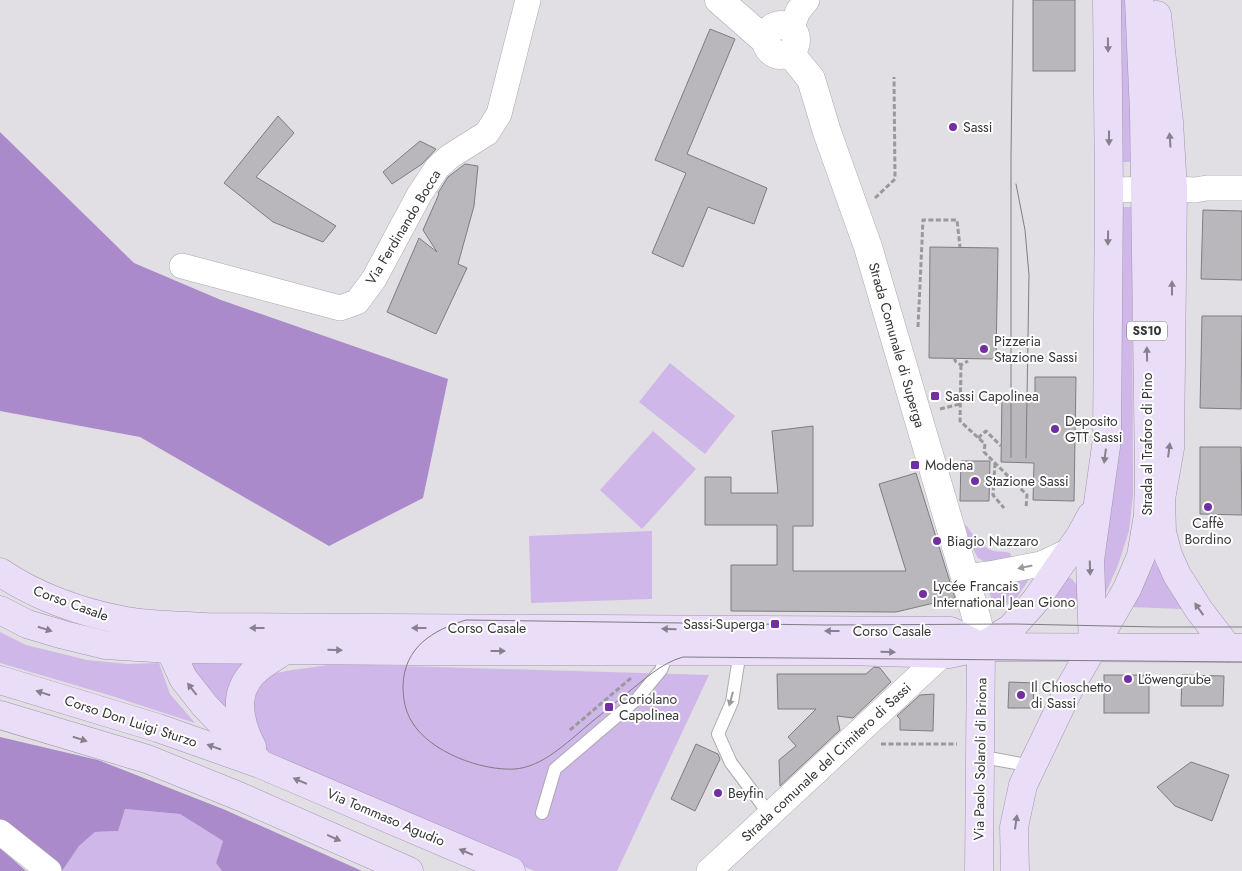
<svg xmlns="http://www.w3.org/2000/svg" width="1242" height="871" font-family="Jost,sans-serif">
  <style>
    .green { fill: #cfb7e9 }
    .forest { fill: #aa8aca }
    .building { fill: #b9b7bb; stroke: #7e7c7f }
    .lines { fill: none; stroke-linecap: round; stroke-linejoin: round }
    .service-casing { stroke: #aba9ad; stroke-width: 14 }
    .minor-casing { stroke: #aba9ad; stroke-width: 26 }
    .tertiary-casing { stroke: #aba9ad; stroke-width: 29 }
    .primary-casing { stroke: #a294b0; stroke-width: 29 }
    .path { stroke: #99989b; stroke-width: 3; stroke-dasharray: 5 2.5; stroke-linecap: butt }
    .service { stroke: #fff; stroke-width: 12 }
    .minor { stroke: #fff; stroke-width: 25 }
    .tertiary { stroke: #fff; stroke-width: 28 }
    .primary { stroke: #e9ddf7; stroke-width: 28 }
    .tram { stroke: #7e7d80; stroke-width: 1 }
    .oneway { fill: #87818e }
    .oneway2 { fill: #9b9a9c }
    .poi-dot { fill: #722fa3; stroke: #fff; stroke-width: 2 }
    .labels { text-anchor: middle; stroke-width: 4; stroke-linejoin: round; paint-order: stroke }
    .shield { fill: #fff; stroke: #737274; stroke-width: 1 }
    .shield-label { font-size: 12px; font-weight: bold; fill: #373638 }
    .poi-label { font-size: 14px; fill: #373638; stroke: #fff; text-anchor: start }
    .street-label { font-size: 14px; fill: #373638; stroke: #fff }
  </style>
  <rect width="100%" height="100%" fill="#e1dfe3"/>
  <!-- green -->
  <g class="green">
    <path d="M1120 0H1128L1132 162H1119Z"/>
    <path d="M1120 207H1132L1133 495 1129 531 1118 565 1103 599 1101 546 1113 498 1119 441Z"/>
    <path d="M670 363 735 416 705 454 639 402Z"/>
    <path d="M653 431 696 469 642 529 600 490Z"/>
    <path d="M966 525C973 535 981 547 994 551 999 552 1005 551 1010 553L1014 563 989 564 978 558 961 526Z"/>
    <path d="M652 531V599L531 603 529 536Z"/>
    <path d="M1150 554 1182 609 1129 607Z"/>
    <path d="M1031 576 1013 604 994 605 987 587Z"/>
    <path d="M1066 576 1072 579 1078 587 1076 609 1042 608Z"/>
    <path d="M0 632 26 645 87 660 127 664 159 663 170 694 195 723 112 696 0 663Z"/>
    <path d="M185 660 252 662 229 724Z"/>
    <path d="M336 664 709 675 617 871H535L487 852 270 754 256 740 249 723 256 690 272 674 292 670Z"/>
    <path d="M125 809 180 814 223 841 216 863 222 871H62L79 846 95 832 117 831Z"/>
  </g>
  <!-- forest -->
  <g class="forest">
    <path d="M0 132 134 263 221 300 448 379 423 498 329 546 140 437 0 411Z"/>
    <path d="M0 737 98 760 223 809 362 871H222L216 863 223 841 180 814 125 809 118 831 95 832 79 846 62 871H55L0 828Z"/>
    <path d="M0 848 26 871H0Z"/>
  </g>
  <!-- building -->
  <g class="building">
    <rect x="1033" y="0" width="42" height="71"/>
    <path d="M710 29 735 39 687 154 767 188 754 224 708 207 683 267 652 253 686 173 655 160Z"/>
    <path d="M278 116 294 133 256 177 336 226 323 242 273 222 224 183Z"/>
    <path d="M420 141 436 149 422 164 392 184 383 172Z"/>
    <path d="M465 164 478 166 474 206 458 264 467 268 436 334 387 312 419 238 437 252 423 230 439 194 438 193 448 177Z"/>
    <path d="M1203 210 1242 211V280L1201 279Z"/>
    <path d="M930 247 998 248 996 359 929 358Z"/>
    <path d="M1202 316H1242L1241 409 1200 408Z"/>
    <path d="M1035 377H1076L1074 501 1033 500 1034 463 1001 462 1002 394 1035 395Z"/>
    <path d="M813 426V526H793V571H906L879 484 916 473 955 598 896 612 731 611V565H777V525H705V477H731V493H778L772 431Z"/>
    <path d="M1200 447H1241L1242 515 1200 514Z"/>
    <path d="M961 461H990L989 501H960Z"/>
    <path d="M874 667 880 668 891 682 853 718 837 716 840 730 780 786 779 760 796 746 788 737 816 709H778L777 674H866Z"/>
    <rect x="1104" y="675" width="45" height="38"/>
    <path d="M1182 675 1224 676 1223 706H1181Z"/>
    <path d="M1009 682 1034 683 1033 708H1008Z"/>
    <path d="M934 694 933 731 900 730V719L897 716 920 695Z"/>
    <path d="M696 744 718 754 720 759 695 811 671 799Z"/>
    <path d="M1191 762 1229 775 1212 821 1175 806 1157 787Z"/>
  </g>
  <g class="lines">
    <defs>
      <g id="service">
        <path d="M740 651 732 702 718 734 731 763 770 815"/>
        <path d="M981 759H994L1032 766"/>
        <path d="M542 813 555 769 637 699 661 670 669 651"/>
      </g>
      <g id="minor">
        <path d="M791 29 798 11 807 0"/>
        <path d="M1109 190 1173 189 1195 190 1207 188H1242"/>
        <path d="M182 266 340 308 357 302 374 279 419 195 437 168 449 157 487 133 499 114 528 0"/>
        <path d="M965 577 989 574 1041 564 1071 550"/>
        <path d="M0 832 49 871"/>
        <path d="M709 871 944 653"/>
      </g>
      <g id="tertiary">
        <path d="M719 0 767 42"/>
        <circle cx="781" cy="40" r="15"/>
        <path d="M790 53 811 79 827 132 868 247 965 577 978 624 981 647"/>
      </g>
      <g id="primary">
        <path d="M1157 15 1169 122 1173 189 1170 448 1161 499 1162 532 1168 555 1177 575 1199 610 1228 648"/>
        <path d="M0 572C35 596 80 612 121 620 149 626 178 625 206 627L951 631 981 647"/>
        <path d="M0 610 27 624 64 635 105 645 170 649 414 651H845L949 654 981 647 1242 648"/>
        <path d="M158 638 170 649 183 678 205 706 258 761"/>
        <path d="M981 647 1011 628 1036 600 1080 536 1091 516"/>
        <path d="M1093 647 1090 560 1107 439 1109 190 1107 0"/>
        <path d="M0 680 158 728 260 764 511 871"/>
        <path d="M0 715 147 759 241 797 409 871"/>
        <path d="M252 747C240 724 232 696 252 674 261 664 275 657 287 649"/>
        <path d="M979 871 981 647"/>
        <path d="M1015 871 1014 827 1023 785 1069 689 1127 589 1141 556 1148 515 1149 473 1144 112 1139 0"/>
      </g>
    </defs>
    <!-- service casing -->
    <use href="#service" class="service-casing"/>
    <!-- minor casing -->
    <use href="#minor" class="minor-casing"/>
    <!-- tertiary casing -->
    <use href="#tertiary" class="tertiary-casing"/>
    <!-- primary casing -->
    <use href="#primary" class="primary-casing"/>
    <!-- path -->
    <g class="path">
      <path d="M875 198 895 179 894 77"/>
      <path d="M918 327 923 220H957L960 247"/>
      <path d="M954 358 956 362 961 365 968 361"/>
      <path d="M961 365 960 421 985 444 984 452 1027 495 1026 508"/>
      <path d="M940 409 960 404"/>
      <path d="M978 438 986 431 1001 446"/>
      <path d="M995 463 993 495 1004 508"/>
      <path d="M570 730 631 678"/>
      <path d="M881 744H957"/>
    </g>
    <!-- service -->
    <use href="#service" class="service"/>
    <!-- minor -->
    <use href="#minor" class="minor"/>
    <!-- tertiary -->
    <use href="#tertiary" class="tertiary"/>
    <!-- primary -->
    <use href="#primary" class="primary"/>
    <!-- tram -->
    <g class="tram">
      <path d="M1016 184 1025 230 1029 275 1026 458"/>
      <path d="M1011 457V156L1013 0"/>
      <path d="M1242 627H1157L1015 624 825 625 466 620C433 630 404 647 403 686 403 698 405 711 412 722 430 752 481 771 515 769 538 767 557 751 574 737 591 722 609 708 626 694 644 680 661 663 683 657L1242 662"/>
    </g>
  </g>
  <!-- one-way arrows -->
  <defs><path id="oneway-solid" d="M-6-.8H1V-3.2L6.5 0L1 3.2V.8H-6Z" transform="scale(1.25)"/></defs>
  <g class="oneway">
    <use href="#oneway-solid" transform="translate(1108 45) rotate(89)"/>
    <use href="#oneway-solid" transform="translate(1109 138) rotate(90)"/>
    <use href="#oneway-solid" transform="translate(1170 140) rotate(-94)"/>
    <use href="#oneway-solid" transform="translate(1108 238) rotate(91)"/>
    <use href="#oneway-solid" transform="translate(1172 288) rotate(-90)"/>
    <use href="#oneway-solid" transform="translate(1147 354) rotate(-91)"/>
    <use href="#oneway-solid" transform="translate(1169 450) rotate(-83)"/>
    <use href="#oneway-solid" transform="translate(1105 456) rotate(97)"/>
    <use href="#oneway-solid" transform="translate(1090 568) rotate(88)"/>
    <use href="#oneway-solid" transform="translate(1199 609) rotate(-125)"/>
    <use href="#oneway-solid" transform="translate(257 628) rotate(-180)"/>
    <use href="#oneway-solid" transform="translate(419 628) rotate(-180)"/>
    <use href="#oneway-solid" transform="translate(45 629) rotate(17)"/>
    <use href="#oneway-solid" transform="translate(669 629) rotate(-179)"/>
    <use href="#oneway-solid" transform="translate(832 631) rotate(-180)"/>
    <use href="#oneway-solid" transform="translate(335 650) rotate(1)"/>
    <use href="#oneway-solid" transform="translate(498 651)"/>
    <use href="#oneway-solid" transform="translate(888 652) rotate(1)"/>
    <use href="#oneway-solid" transform="translate(192 689) rotate(-128)"/>
    <use href="#oneway-solid" transform="translate(43 693) rotate(-163)"/>
    <use href="#oneway-solid" transform="translate(80 739) rotate(17)"/>
    <use href="#oneway-solid" transform="translate(214 747) rotate(-161)"/>
    <use href="#oneway-solid" transform="translate(300 781) rotate(-157)"/>
    <use href="#oneway-solid" transform="translate(1016 822) rotate(-82)"/>
    <use href="#oneway-solid" transform="translate(334 838) rotate(24)"/>
    <use href="#oneway-solid" transform="translate(466 852) rotate(-157)"/>
  </g>
  <g class="oneway2">
    <use href="#oneway-solid" transform="translate(1025 567) rotate(168)"/>
    <use href="#oneway-solid" transform="translate(731 699) rotate(105)"/>
  </g>
  <!-- markers -->
  <g class="poi-dot">
    <circle cx="953" cy="127" r="5"/>
    <circle cx="984" cy="349" r="5"/>
    <rect x="930" y="391" width="10" height="10" rx="2.5"/>
    <circle cx="1055" cy="429" r="5"/>
    <rect x="910" y="460" width="10" height="10" rx="2.5"/>
    <circle cx="975" cy="481" r="5"/>
    <circle cx="1208" cy="507" r="5"/>
    <circle cx="937" cy="541" r="5"/>
    <circle cx="923" cy="594" r="5"/>
    <rect x="770" y="619" width="10" height="10" rx="2.5"/>
    <circle cx="1128" cy="679" r="5"/>
    <circle cx="1021" cy="695" r="5"/>
    <rect x="604" y="702" width="10" height="10" rx="2.5"/>
    <circle cx="718" cy="793" r="5"/>
  </g>
  <g class="labels">
    <!-- shield labels -->
    <rect class="shield" x="1127" y="321.5" width="40" height="19" rx="4"/>
    <g class="shield-label">
      <text x="1147" y="335">SS10</text>
    </g>
    <!-- poi labels -->
    <g class="poi-label">
      <text x="963" y="132">Sassi</text>
      <text x="994" y="346">Pizzeria<tspan x="994" dy="16">Stazione Sassi</tspan></text>
      <text x="945" y="401">Sassi Capolinea</text>
      <text x="1065" y="426">Deposito<tspan x="1065" dy="16">GTT Sassi</tspan></text>
      <text x="925" y="470">Modena</text>
      <text x="985" y="486">Stazione Sassi</text>
      <text x="1208" y="528" text-anchor="middle">Caffè<tspan x="1208" dy="16">Bordino</tspan></text>
      <text x="947" y="546">Biagio Nazzaro</text>
      <text x="933" y="591">Lycée Francais<tspan x="933" dy="16">International Jean Giono</tspan></text>
      <text x="765" y="629" text-anchor="end">Sassi-Superga</text>
      <text x="1138" y="684">Löwengrube</text>
      <text x="1031" y="692">Il Chioschetto<tspan x="1031" dy="16">di Sassi</tspan></text>
      <text x="619" y="704">Coriolano<tspan x="619" dy="16">Capolinea</tspan></text>
      <text x="728" y="798">Beyfin</text>
    </g>
    <!-- street labels -->
    <g class="street-label">
      <text transform="translate(403 227) rotate(-59)" y="5">Via Ferdinando Bocca</text>
      <text transform="translate(897 345) rotate(74)" y="5">Strada Comunale di Superga</text>
      <text transform="translate(1147 444) rotate(-90)" y="5">Strada al Traforo di Pino</text>
      <text transform="translate(71 603) rotate(20)" y="5">Corso Casale</text>
      <text x="487" y="633">Corso Casale</text>
      <text x="892" y="636">Corso Casale</text>
      <text transform="translate(131 721) rotate(18)" y="5">Corso Don Luigi Sturzo</text>
      <text transform="translate(980 759) rotate(-89)" y="5">Via Paolo Solaroli di Briona</text>
      <text transform="translate(826 762) rotate(-43)" y="5">Strada comunale del Cimitero di Sassi</text>
      <text transform="translate(386 817) rotate(23)" y="5">Via Tommaso Agudio</text>
    </g>
  </g>
</svg>
